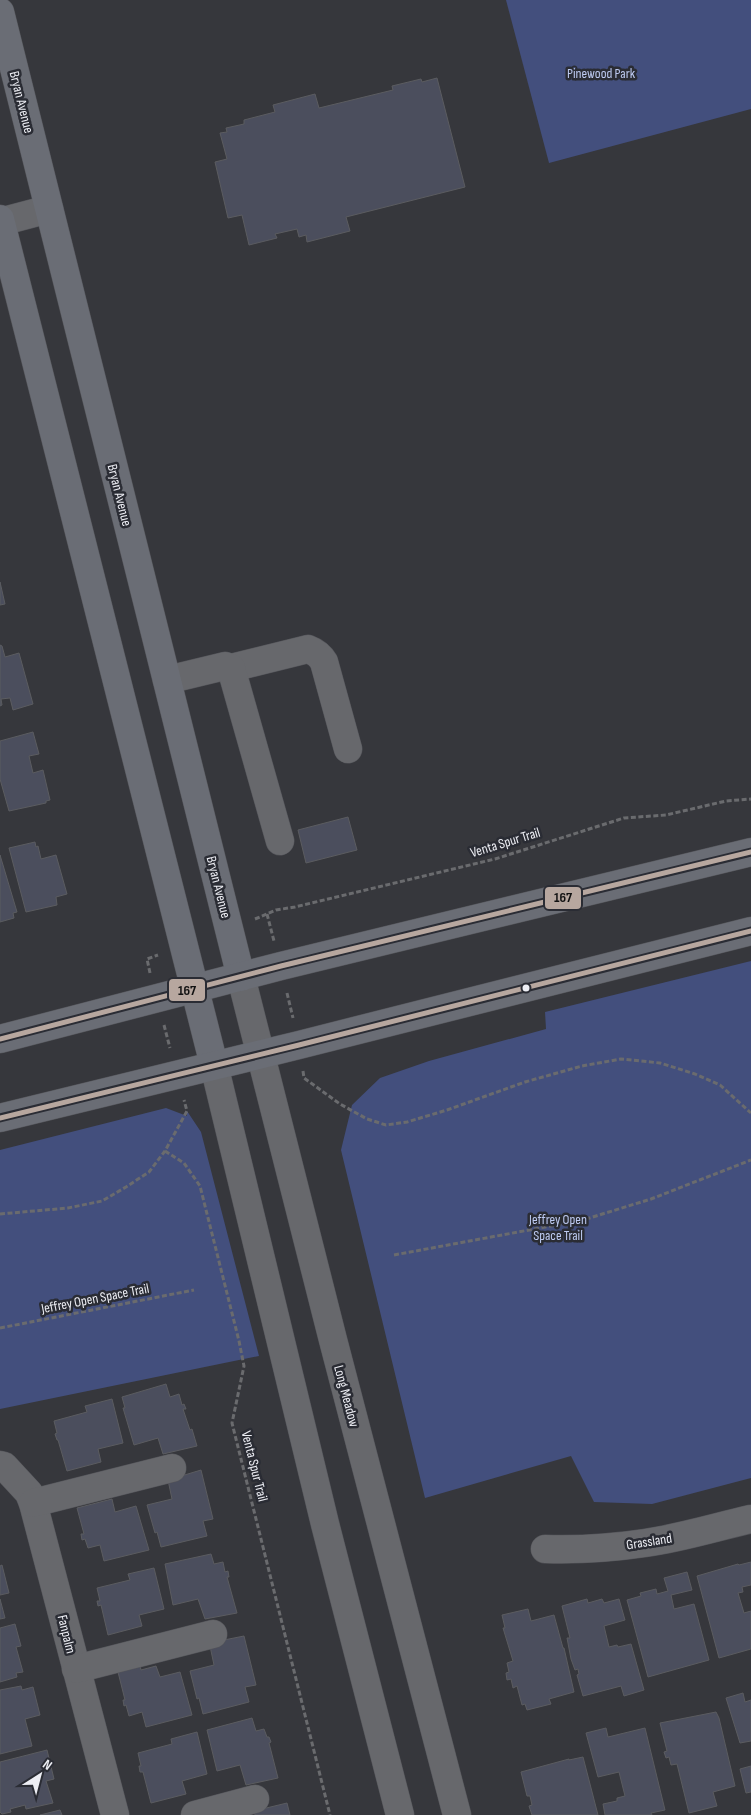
<svg xmlns="http://www.w3.org/2000/svg" width="751" height="1815" font-family="'Sofia Sans Condensed',sans-serif">
  <style>
    .green { fill: #434f7d }
    .building { fill: #4b4e5d; stroke: #5b5c60 }
    .lines { fill: none; stroke-linecap: round; stroke-linejoin: round }
    .minor-casing { stroke: #54555a; stroke-width: 29 }
    .major-casing { stroke: #54555a; stroke-width: 29 }
    .path { stroke: #6a6b6e; stroke-width: 3; stroke-dasharray: 5 2.5; stroke-linecap: butt }
    .minor { stroke: #67686c; stroke-width: 28 }
    .major { stroke: #6a6d75; stroke-width: 28 }
    .bus-1-casing { stroke: #2a2c34; stroke-width: 9 }
    .bus-1 { stroke: #b7a79f; stroke-width: 5 }
    .bus-dot { fill: #edeef4; stroke: #2a2c34; stroke-width: 2 }
    .labels { text-anchor: middle; stroke-width: 5; stroke-linejoin: round; paint-order: stroke }
    .park-label { font-size: 14px; fill: #becbf2; stroke: #2a2c34 }
    .street-label { font-size: 14px; fill: #edeef4; stroke: #2a2c34 }
    .line-badge { stroke: #2a2c34; stroke-width: 2 }
    .pale-badge-label { font-size: 14px; text-anchor: middle; font-weight: bold; fill: #111 }
  </style>
  <rect width="100%" height="100%" fill="#36373c"/>
  <!-- green -->
  <g class="green">
    <path d="M506 0H751V109L549 163Z"/>
    <path d="M751 961V1478L652 1504 594 1502 571 1456 425 1498 341 1150 352 1105 380 1078 429 1061 546 1029 545 1012Z"/>
    <path d="M166 1108 187 1116V1111L201 1132 259 1356 0 1409V1150Z"/>
  </g>
  <!-- building -->
  <g class="building">
    <path d="M437 78 465 187 346 217 350 231 307 242 306 235 299 237 297 229 275 234 277 238 249 245 242 215 228 218 215 162 227 159 220 133 227 132 226 128 244 124V120L275 112 273 105 315 94 319 108 393 90 392 86 421 79 422 82Z"/>
    <path d="M0 582 5 604 0 605Z"/>
    <path d="M0 645 2 646 5 657 19 653 33 704 13 710 10 698 1 699 2 705 0 706Z"/>
    <path d="M33 732 39 754 29 756 33 773 43 770 50 800 46 801V803L9 811 0 779V741Z"/>
    <path d="M348 817 357 850 306 863 298 830Z"/>
    <path d="M35 842 36 847 38 846 41 859 56 855 67 894 56 897 57 905 26 912 9 848Z"/>
    <path d="M0 855 17 912 13 913 14 918 0 922Z"/>
    <path d="M166 1384 170 1397 179 1394 182 1405 184 1404 186 1409H183L190 1430 192 1429 197 1446 163 1454 158 1438 134 1445 123 1408H125L122 1397Z"/>
    <path d="M112 1399 123 1443 98 1449 101 1462 67 1471 58 1440H57L55 1434 57 1433 54 1421 87 1412 85 1406Z"/>
    <path d="M201 1470 213 1519 203 1521 207 1536 161 1547 157 1532 155 1533 147 1505 172 1499 168 1480Z"/>
    <path d="M112 1499 115 1512 136 1506 149 1550 104 1561 100 1545 88 1548 85 1539 82 1540 81 1534H84L77 1508Z"/>
    <path d="M211 1554 214 1564 223 1562 225 1572 228 1571 229 1577H227L237 1613 205 1619 198 1599 173 1605 165 1564Z"/>
    <path d="M751 1562V1585L742 1587 743 1592 738 1593 744 1613 751 1611V1649L719 1658 697 1576 738 1564 739 1565Z"/>
    <path d="M2 1565 9 1593 0 1595V1566Z"/>
    <path d="M154 1568 164 1609 139 1615 142 1626 108 1635 101 1605 98 1606 97 1601H100L97 1588 130 1580 128 1574Z"/>
    <path d="M687 1572 692 1590 671 1595 674 1609 694 1604 709 1660 648 1677 627 1600 641 1596 640 1593 656 1589 657 1594 668 1591 664 1578Z"/>
    <path d="M0 1599 5 1618 0 1619Z"/>
    <path d="M587 1599 588 1603 602 1599 604 1603 619 1599 625 1620 604 1626 609 1647 617 1645 618 1647 631 1644 644 1690 624 1696 621 1686 583 1696 577 1675 579 1674 578 1669 575 1670 571 1659 567 1638H570L562 1606Z"/>
    <path d="M528 1609 531 1621 554 1615 563 1648H564L574 1692 549 1699 551 1704 527 1710 525 1704 522 1705 517 1686 513 1688 511 1679 507 1680 506 1673 509 1672 507 1663 513 1661 503 1628H505L502 1615Z"/>
    <path d="M15 1624 21 1646 16 1647 23 1672 16 1673 17 1677 0 1682V1628Z"/>
    <path d="M244 1636 256 1685 245 1687 249 1702 203 1714 199 1698 197 1699 190 1671 214 1665 210 1646 224 1642V1640Z"/>
    <path d="M140 1666 141 1670 156 1666 160 1677 180 1672 192 1715 146 1727 142 1712 129 1716 126 1705 124 1706 123 1700H125L118 1672Z"/>
    <path d="M21 1686 22 1690 33 1687 40 1715 25 1719 32 1746 0 1754V1690Z"/>
    <path d="M743 1693 745 1702 751 1700V1741L740 1743 726 1698Z"/>
    <path d="M716 1712 719 1718 735 1786 713 1792 717 1806 689 1813 677 1764 671 1765 669 1757 666 1758 664 1752 667 1751 660 1723Z"/>
    <path d="M252 1718 256 1731 264 1729 267 1737H269L271 1742 269 1743 278 1778 246 1785 240 1765 217 1771 207 1730Z"/>
    <path d="M606 1728 608 1737 645 1728 665 1810 651 1813 652 1815H605L603 1804 617 1801V1798L625 1796 619 1772 598 1777 586 1733Z"/>
    <path d="M197 1732 207 1774 182 1781 186 1794 151 1803 143 1772H140L139 1766H141L138 1753 172 1744 171 1739Z"/>
    <path d="M47 1750 54 1779 46 1781 53 1803 26 1809 25 1805 10 1809 11 1812 2 1814 0 1812V1762Z"/>
    <path d="M583 1757 598 1815H532L529 1806 532 1805 530 1796H527L521 1772 569 1759V1760Z"/>
    <path d="M751 1766V1792L746 1793 740 1769Z"/>
    <path d="M287 1803 290 1815H255L254 1811Z"/>
    <path d="M60 1810 62 1815H40Z"/>
  </g>
  <g class="lines">
    <defs>
      <g id="minor">
        <path d="M0 222 49 209"/>
        <path d="M231 668 308 649C316 652 320 655 324 662L348 749"/>
        <path d="M167 680 225 666 231 668 280 841"/>
        <path d="M241 977 333 1340 457 1815"/>
        <path d="M214 1065 325 1524 400 1815"/>
        <path d="M0 1465 4 1466 29 1493 33 1503 115 1815"/>
        <path d="M33 1503 172 1468"/>
        <path d="M545 1549C578 1550 612 1548 645 1543 681 1538 716 1527 751 1519"/>
        <path d="M76 1669 213 1634"/>
        <path d="M195 1815 255 1799"/>
      </g>
      <g id="major">
        <path d="M0 12 241 977"/>
        <path d="M0 219 214 1065"/>
        <path d="M0 1039 281 966 751 852"/>
        <path d="M0 1118 299 1045 751 931"/>
      </g>
    </defs>
    <!-- minor casing -->
    <use href="#minor" class="minor-casing"/>
    <!-- major casing -->
    <use href="#major" class="major-casing"/>
    <!-- path -->
    <g class="path">
      <path d="M267 914 274 941"/>
      <path d="M255 919 276 910 295 907 495 859 624 818 666 815 726 801 751 799"/>
      <path d="M150 973 147 959 158 955"/>
      <path d="M287 993 293 1018"/>
      <path d="M164 1025 170 1048"/>
      <path d="M303 1071 304 1078 340 1104 367 1119 386 1125 407 1122 447 1110 525 1082 582 1066 621 1059 660 1063 695 1074 720 1085 751 1113"/>
      <path d="M165 1151 184 1163 200 1186 239 1341 244 1366 232 1423 330 1815"/>
      <path d="M0 1214 68 1208 102 1201 126 1187 149 1172 165 1151 187 1111 184 1100"/>
      <path d="M394 1255 583 1220 651 1199 751 1160"/>
      <path d="M0 1328 194 1290"/>
    </g>
    <!-- minor -->
    <use href="#minor" class="minor"/>
    <!-- major -->
    <use href="#major" class="major"/>
    <defs>
      <g id="bus-1">
        <path d="M0 1039 281 966 751 852"/>
        <path d="M0 1118 299 1045 751 931"/>
      </g>
    </defs>
    <!-- bus-1 casing -->
    <use href="#bus-1" class="bus-1-casing"/>
    <!-- bus-1 -->
    <use href="#bus-1" class="bus-1"/>
  </g>
  <!-- markers -->
  <circle class="bus-dot" cx="526" cy="988" r="4.5"/>
  <g class="labels">
    <!-- park labels -->
    <g class="park-label">
      <text x="601" y="78">Pinewood Park</text>
      <text x="558" y="1224">Jeffrey Open<tspan x="558" dy="16">Space Trail</tspan></text>
    </g>
    <!-- street labels -->
    <g class="street-label">
      <text transform="translate(22 102) rotate(76)" y="5">Bryan Avenue</text>
      <text transform="translate(120 495) rotate(76)" y="5">Bryan Avenue</text>
      <text transform="translate(505 842) rotate(-17)" y="5">Venta Spur Trail</text>
      <text transform="translate(219 887) rotate(76)" y="5">Bryan Avenue</text>
      <text transform="translate(95 1298) rotate(-11)" y="5">Jeffrey Open Space Trail</text>
      <text transform="translate(347 1396) rotate(75)" y="5">Long Meadow</text>
      <text transform="translate(255 1466) rotate(76)" y="5">Venta Spur Trail</text>
      <text transform="translate(649 1541) rotate(-9)" y="5">Grassland</text>
      <text transform="translate(67 1634) rotate(76)" y="5">Fanpalm</text>
    </g>
  </g>
  <g class="line-badge">
    <rect x="544" y="886" width="38" height="24" rx="5" fill="#b7a79f"/>
    <rect x="168" y="978" width="38" height="24" rx="5" fill="#b7a79f"/>
  </g>
  <g class="pale-badge-label">
    <text x="563" y="902">167</text>
    <text x="187" y="995">167</text>
  </g>
  <!-- north arrow -->
  <g transform="translate(40 1775) rotate(36)" stroke="#2a2c34" stroke-width="4" paint-order="stroke">
  <path d="M0-4L9 19L0 12L-9 19Z" fill="#edeef4"/>
  <text y="-8" font-size="14" font-weight="bold" text-anchor="middle" fill="#edeef4">N</text>
  </g>
</svg>
